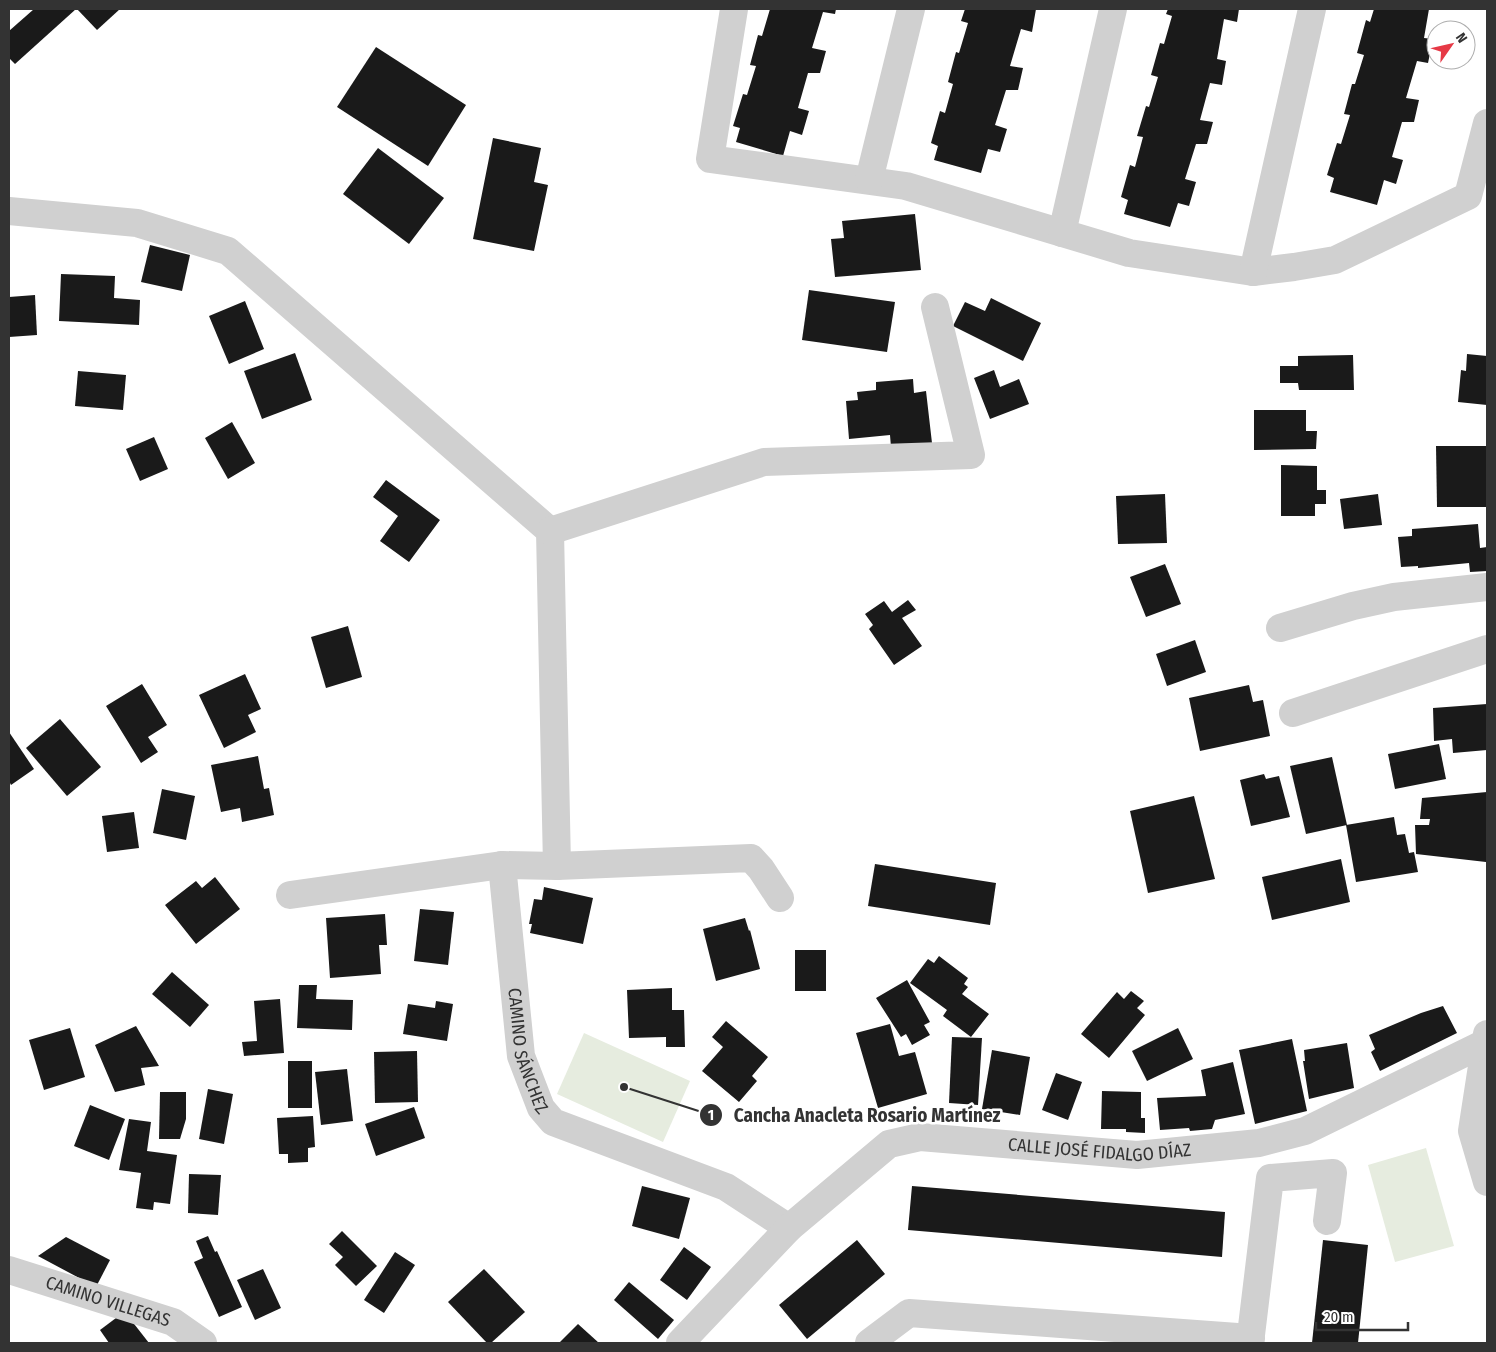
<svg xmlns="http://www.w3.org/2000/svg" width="1496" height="1352" font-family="'Fira Sans Condensed',sans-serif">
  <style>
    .green { fill: #e6ecdf }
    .building { fill: #1a1a1a }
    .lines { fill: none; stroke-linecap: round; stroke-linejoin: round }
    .minor { stroke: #d0d0d0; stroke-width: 28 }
    .labels { text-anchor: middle; stroke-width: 5; stroke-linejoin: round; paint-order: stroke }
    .street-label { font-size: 18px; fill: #333; stroke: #fff }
    .leader { fill: none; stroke: #333; stroke-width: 2 }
    .callout-dot { fill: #333; stroke: #fff; stroke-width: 2 }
    .mark-label { font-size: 15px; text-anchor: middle; font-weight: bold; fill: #fff }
    .callout-label { font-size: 19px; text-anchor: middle; font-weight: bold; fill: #333; stroke: #fff; stroke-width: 5; stroke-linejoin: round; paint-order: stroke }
  </style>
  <rect width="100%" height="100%" fill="#fff"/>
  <!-- green -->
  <g class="green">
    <path d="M584 1033 690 1081 663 1142 557 1094Z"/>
    <path d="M1426 1148 1454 1246 1395 1262 1368 1165Z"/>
  </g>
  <!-- building -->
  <g class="building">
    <path d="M34 9H76L15 64 9 58V31Z"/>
    <path d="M77 9H120L97 30Z"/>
    <path d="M770 9H836L835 14 823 12 812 48 826 51 820 73H808L798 108 809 111 802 135 790 131 783 156 736 142 740 128 733 126 743 94 747 95 756 66 750 65 758 35 762 36Z"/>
    <path d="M965 9H1036L1032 32 1021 29 1010 66 1023 68 1018 90H1006L995 125 1007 129 1000 152 988 149 981 173 934 160 938 146 931 143 940 111 945 113 953 84 948 82 956 52 959 53 968 23 961 21Z"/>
    <path d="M1168 9H1239L1237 22 1224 19 1217 59 1226 61 1222 85 1210 83 1200 120 1213 122 1207 144H1196L1185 179 1196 182 1189 206 1178 203 1170 227 1124 214 1128 200 1121 197 1130 165 1135 167 1143 137 1137 136 1146 106 1149 107 1158 77 1151 75 1160 43 1164 44 1172 16 1166 14Z"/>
    <path d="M1374 9H1429L1424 38 1433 39 1428 63 1417 61 1406 98 1419 100 1414 122H1402L1392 157 1403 160 1396 184 1384 180 1377 205 1330 192 1334 178 1327 175 1337 143 1341 144 1350 115 1344 114 1352 84H1355L1364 55 1357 53 1366 20 1370 22Z"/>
    <path d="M376 47 466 105 428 166 337 107Z"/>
    <path d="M493 138 541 148 534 182 548 185 534 251 473 239Z"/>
    <path d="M378 148 444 198 409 244 343 194Z"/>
    <path d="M915 214 921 270 835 277 831 239 844 238 842 221Z"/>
    <path d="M150 245 190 255 182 291 141 282Z"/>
    <path d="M61 274 115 276 114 298 140 300 139 325 59 321Z"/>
    <path d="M809 290 895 302 887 352 802 340Z"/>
    <path d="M35 295 37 335 9 337V297Z"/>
    <path d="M991 298 1041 323 1023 361 953 326 965 302 985 311Z"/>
    <path d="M245 301 264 349 229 364 209 316Z"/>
    <path d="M295 353 312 400 262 419 244 371Z"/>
    <path d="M1467 354 1487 356V405L1458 402 1461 370 1466 371Z"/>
    <path d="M1353 355 1354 390H1299L1298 383H1280V366H1298V356Z"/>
    <path d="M994 370 1000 387 1019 379 1029 404 990 419 974 378Z"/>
    <path d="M78 371 126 375 123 410 75 406Z"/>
    <path d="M913 379 914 393 926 391 932 443 891 447 890 435 849 439 846 401 858 400 857 392 876 390V382Z"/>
    <path d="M1254 410H1306V431H1317L1316 449 1254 450Z"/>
    <path d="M232 422 255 463 228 479 205 438Z"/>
    <path d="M154 437 168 469 140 481 126 449Z"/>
    <path d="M1436 446H1487V507H1437Z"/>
    <path d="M1281 465 1317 466V490H1326V504H1315V516H1281Z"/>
    <path d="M386 480 440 520 409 562 380 541 398 516 373 497Z"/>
    <path d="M1165 494 1167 543 1118 544 1116 496Z"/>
    <path d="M1378 494 1382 525 1344 529 1340 499Z"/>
    <path d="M1478 524 1480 548 1487 547V571L1470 572 1469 563 1418 568V566L1401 567 1398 537 1412 536V529Z"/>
    <path d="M1165 564 1181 604 1146 617 1130 577Z"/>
    <path d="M908 600 916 610 902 618 922 646 894 665 869 629 873 625 865 614 884 601 892 612Z"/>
    <path d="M348 626 362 677 326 688 311 637Z"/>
    <path d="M1195 640 1206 672 1167 686 1156 654Z"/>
    <path d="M245 674 261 709 248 715 256 732 224 748 199 695Z"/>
    <path d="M142 684 167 725 148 737 158 752 141 763 106 706Z"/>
    <path d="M1249 685 1253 702 1263 700 1270 736 1200 751 1189 698Z"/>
    <path d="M1487 704V750L1453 753 1452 739 1434 741 1433 708Z"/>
    <path d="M60 719 101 767 67 796 26 748Z"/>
    <path d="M9 732 34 769 11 785 9 781Z"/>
    <path d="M1439 744 1446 779 1395 789 1388 754Z"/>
    <path d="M258 756 264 789 269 788 274 815 242 822 240 808 221 812 211 765Z"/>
    <path d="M1332 757 1347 825 1306 834 1290 766Z"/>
    <path d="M1264 774 1266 779 1279 776 1290 817 1251 826 1240 780Z"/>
    <path d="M162 789 195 796 186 840 153 833Z"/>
    <path d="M1487 792 1486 862 1416 854 1415 825H1429L1430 819H1420L1422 798Z"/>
    <path d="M1194 796 1215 879 1148 893 1130 811Z"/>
    <path d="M134 812 139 848 107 852 102 816Z"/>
    <path d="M1394 817 1397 835 1405 834 1409 853 1414 852 1418 872 1356 882 1346 825Z"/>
    <path d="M1341 859 1350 902 1272 920 1262 877Z"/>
    <path d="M875 864 996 883 990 925 868 906Z"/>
    <path d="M215 877 240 909 196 944 165 905 196 881 202 888Z"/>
    <path d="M544 887 593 898 583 944 530 933 532 924H529L534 899 542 900Z"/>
    <path d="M420 909 454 912 448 965 414 961Z"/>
    <path d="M385 914 387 945H379L381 974 330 978 326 918Z"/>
    <path d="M745 918 749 931 750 930 760 969 716 981 703 929Z"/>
    <rect x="795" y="950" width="31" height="41"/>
    <path d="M939 956 968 978 964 984 968 987 962 994 989 1014 971 1037 943 1016 947 1010 910 983 928 959 934 963Z"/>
    <path d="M172 972 209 1005 190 1027 152 994Z"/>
    <path d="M907 980 930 1022 924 1025 930 1035 912 1045 906 1034 901 1037 876 998Z"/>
    <path d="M299 985H317L316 999 353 1000 352 1030 297 1028Z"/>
    <path d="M672 988V1010H684L685 1047H666V1037L629 1038 627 990Z"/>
    <path d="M1131 991 1144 1001 1137 1008 1145 1015 1109 1058 1081 1034 1117 992 1124 999Z"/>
    <path d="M280 999 284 1053 244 1056 242 1042 257 1041 254 1001Z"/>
    <path d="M436 1001 453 1004 447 1041 403 1034 408 1004 435 1008Z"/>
    <path d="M1443 1006 1457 1033 1380 1071 1371 1052 1375 1049 1369 1035 1421 1013Z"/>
    <path d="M726 1021 768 1057 752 1076 757 1081 739 1102 702 1071 723 1047 712 1037Z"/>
    <path d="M890 1024 899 1056 915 1052 927 1094 878 1108 856 1033Z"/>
    <path d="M136 1026 159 1066 141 1068 145 1085 115 1092 95 1045Z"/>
    <path d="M70 1028 85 1077 44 1090 29 1040Z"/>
    <path d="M1178 1028 1193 1059 1147 1081 1132 1051Z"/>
    <path d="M952 1037 982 1038 978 1105 949 1103Z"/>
    <path d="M1292 1039 1307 1111 1255 1124 1239 1050Z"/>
    <path d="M1347 1043 1354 1088 1309 1099 1303 1061H1305L1304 1050Z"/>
    <path d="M992 1050 1030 1057 1020 1115 982 1109Z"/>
    <path d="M417 1051 418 1102 375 1103 374 1052Z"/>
    <rect x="288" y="1061" width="24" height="47"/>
    <path d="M1233 1062 1245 1114 1215 1120 1212 1129 1190 1131 1189 1128 1160 1130 1157 1098 1206 1096 1201 1070Z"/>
    <path d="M347 1069 353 1121 321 1125 315 1072Z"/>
    <path d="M1056 1073 1082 1082 1068 1120 1042 1110Z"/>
    <path d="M208 1089 233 1094 224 1144 199 1139Z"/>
    <path d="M1102 1091 1141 1092V1118H1145V1133L1126 1132V1129H1101Z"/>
    <path d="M160 1092H186V1119L180 1139H159Z"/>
    <path d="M90 1105 125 1119 109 1160 74 1146Z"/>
    <path d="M414 1107 425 1138 376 1156 365 1124Z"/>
    <path d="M313 1116 315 1147 308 1148V1162L288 1163V1154H279L277 1118Z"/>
    <path d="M129 1119 151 1122 147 1151 177 1155 170 1204 154 1202 153 1210 136 1208 141 1173 119 1170Z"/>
    <path d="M189 1174 221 1175 218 1215 188 1213Z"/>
    <path d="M642 1186 690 1198 679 1239 632 1226Z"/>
    <path d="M912 1186 1225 1212 1222 1257 908 1230Z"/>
    <path d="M342 1231 377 1266 356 1286 335 1265 343 1257 329 1244Z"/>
    <path d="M208 1236 215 1252 217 1251 242 1307 219 1317 194 1262 203 1258 196 1241Z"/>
    <path d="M66 1237 110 1260 96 1287 38 1256Z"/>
    <path d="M857 1240 885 1274 807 1339 779 1305Z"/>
    <path d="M1323 1240 1368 1245 1358 1343H1312Z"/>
    <path d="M684 1247 711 1267 687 1300 660 1280Z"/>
    <path d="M395 1252 415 1265 384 1313 364 1300Z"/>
    <path d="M263 1269 281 1308 255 1320 237 1280Z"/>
    <path d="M484 1269 525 1312 491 1343H487L448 1302Z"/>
    <path d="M629 1282 674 1320 658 1339 614 1300Z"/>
    <path d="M120 1315 131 1320 149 1343H109L100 1330Z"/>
    <path d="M578 1324 599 1343H559Z"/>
  </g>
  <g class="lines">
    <!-- minor -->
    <g class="minor">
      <path d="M734 9 710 159 906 186 1129 253 1253 272 1294 267 1335 260 1468 196 1487 123"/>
      <path d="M869 180 911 9"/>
      <path d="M9 211 137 223 228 251 550 531 557 866"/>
      <path d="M1062 233 1113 9"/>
      <path d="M1253 272 1312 9"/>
      <path d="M550 531 764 462 971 455 935 307"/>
      <path d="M1280 628 1353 606 1394 597 1487 587"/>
      <path d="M1293 713 1487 649"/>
      <path id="s1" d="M502 865 521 1056 541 1108 553 1122 726 1187 789 1228"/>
      <path d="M290 895 502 865 557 866 751 858 761 869 780 898"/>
      <path d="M1487 1034 1472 1131 1487 1182"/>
      <path id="s2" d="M9 1270 173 1322 203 1343"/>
      <path id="s3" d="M680 1343 789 1228 889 1144 920 1137 1137 1155 1259 1143 1305 1131 1487 1042"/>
      <path d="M869 1343 909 1313 1251 1338"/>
      <path d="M1250 1343 1270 1178 1333 1173 1327 1221"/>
    </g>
  </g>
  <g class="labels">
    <!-- street labels -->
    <g class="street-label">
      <text dy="6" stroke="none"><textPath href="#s1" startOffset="188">CAMINO SÁNCHEZ</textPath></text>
      <text dy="6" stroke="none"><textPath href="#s3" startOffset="501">CALLE JOSÉ FIDALGO DÍAZ</textPath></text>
      <text dy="6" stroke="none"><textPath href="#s2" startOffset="104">CAMINO VILLEGAS</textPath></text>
    </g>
  </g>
  <!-- callouts -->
  <path class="leader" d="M624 1087L711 1115"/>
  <g class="callout-dot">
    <circle cx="624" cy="1087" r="5"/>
    <circle cx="711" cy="1115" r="12"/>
  </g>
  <g class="mark-label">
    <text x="711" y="1120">1</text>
  </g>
  <g class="callout-label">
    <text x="867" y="1122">Cancha Anacleta Rosario Martínez</text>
  </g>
  <!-- border -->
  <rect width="1496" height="1352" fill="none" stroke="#333333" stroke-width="20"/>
  <!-- north arrow -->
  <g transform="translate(1451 45) rotate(56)"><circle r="24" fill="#ffffff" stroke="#adadad"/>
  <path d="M0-4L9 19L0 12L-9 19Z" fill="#e63946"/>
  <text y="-8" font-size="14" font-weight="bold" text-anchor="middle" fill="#333333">N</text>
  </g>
  <!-- scale -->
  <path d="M1316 1322v8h92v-8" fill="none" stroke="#333333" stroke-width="2.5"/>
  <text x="1324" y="1322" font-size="15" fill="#333333" stroke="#ffffff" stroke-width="4" paint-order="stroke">20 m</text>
</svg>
